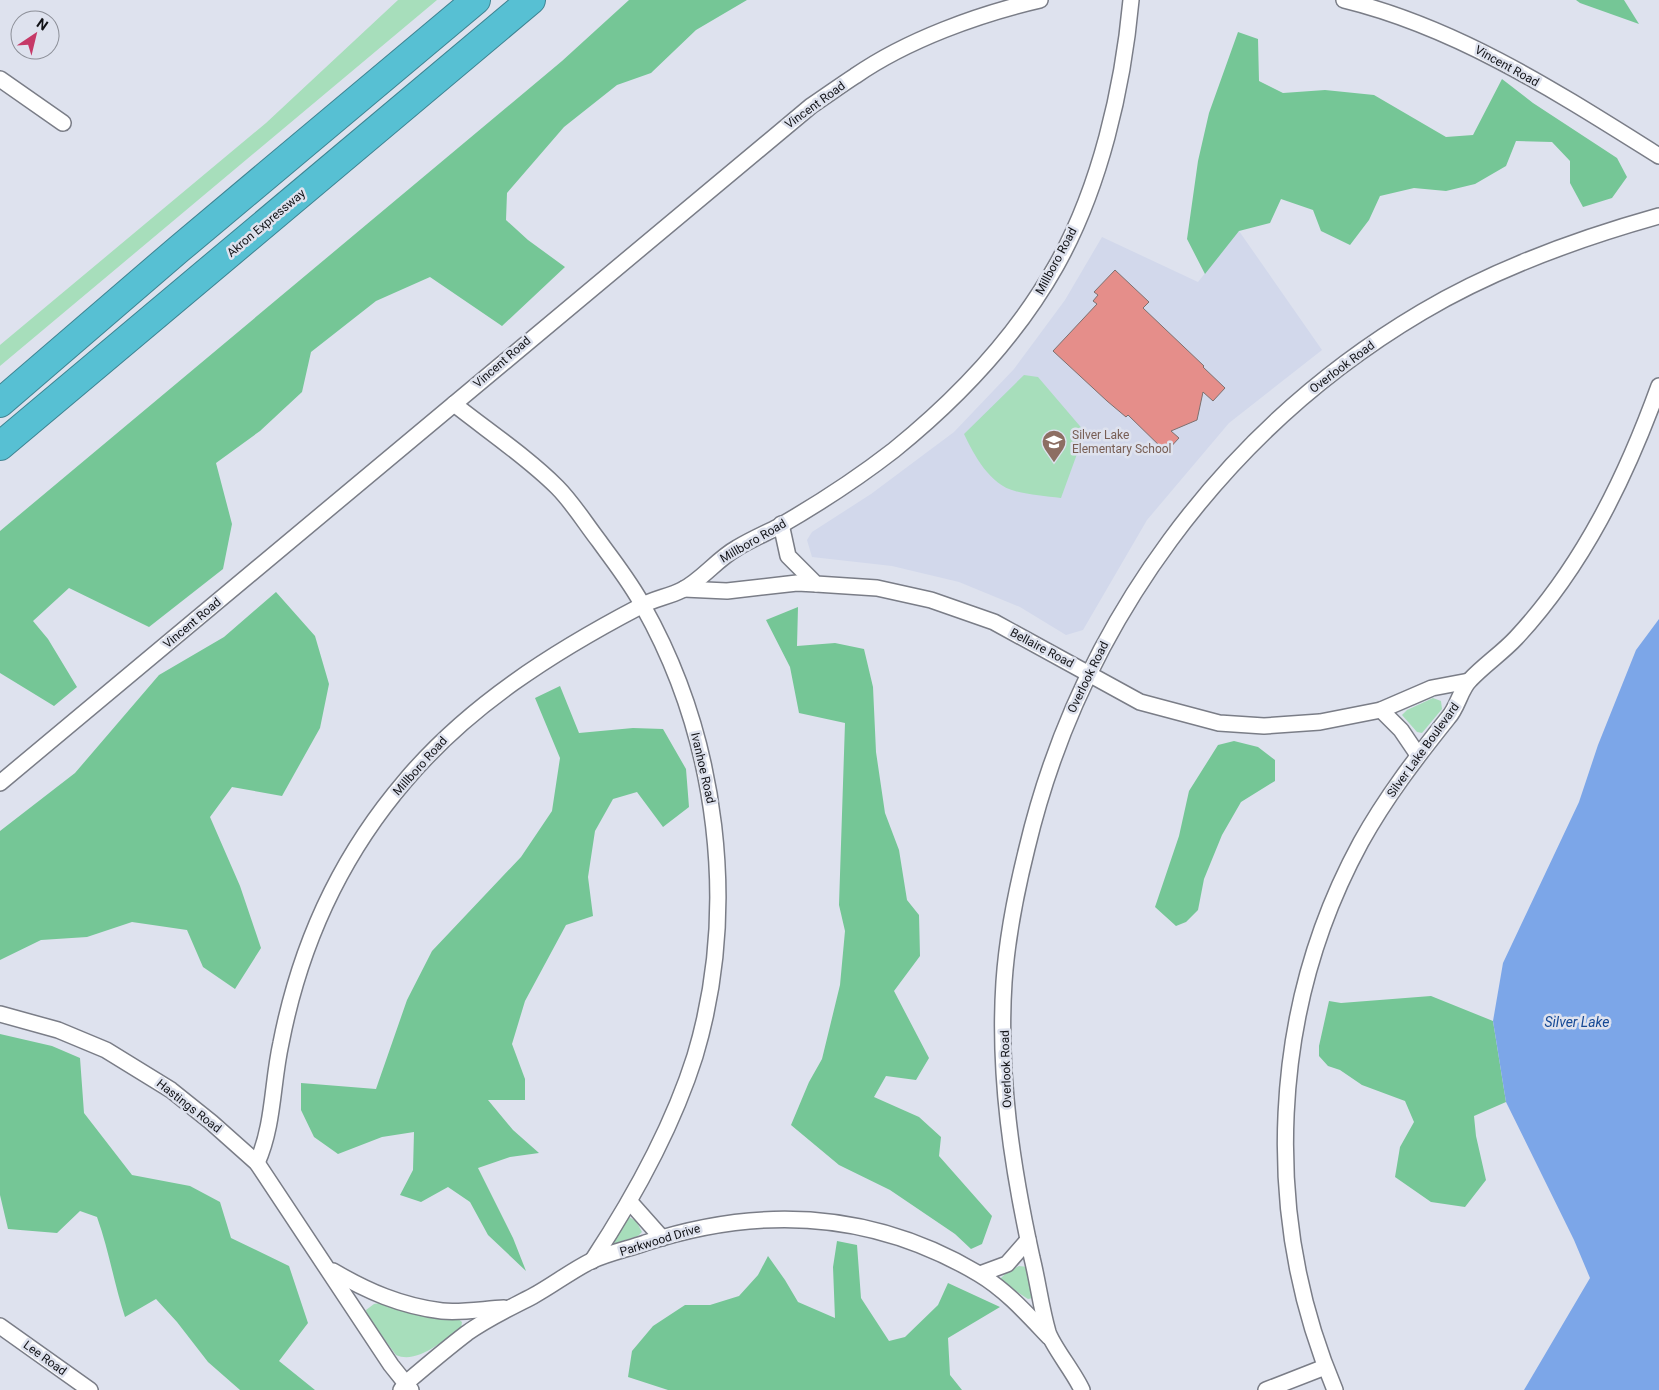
<svg xmlns="http://www.w3.org/2000/svg" width="1659" height="1390" font-family="Roboto,sans-serif">
  <style>
    .built { fill: #d2d8eb }
    .green { fill: #a7debb }
    .forest { fill: #75c696 }
    .water { fill: #7ca6e8 }
    .building { fill: #e58e8a; stroke: #7d706f }
    .lines { fill: none; stroke-linecap: round; stroke-linejoin: round }
    .minor-casing { stroke: #7a7d87; stroke-width: 18 }
    .motorway-casing { stroke: #3e8391; stroke-width: 30 }
    .minor { stroke: #fff; stroke-width: 15 }
    .motorway { stroke: #57c0d3; stroke-width: 28 }
    .labels { text-anchor: middle; stroke-width: 5; stroke-linejoin: round; paint-order: stroke }
    .street-label { font-size: 12px; fill: #111216; stroke: #dee2ee }
    .education-label { font-size: 12px; fill: #785e54; stroke: #dee2ee; text-anchor: start }
    .water-label { font-size: 14px; font-style: italic; fill: #154995; stroke: #dee2ee }
  </style>
  <rect width="100%" height="100%" fill="#dee2ee"/>
  <!-- built -->
  <path class="built" d="M1239 231 1322 350 1229 423 1147 520 1083 630 1066 635 1020 607 959 582 892 566 812 557 807 540 812 532 871 494 954 432 1014 369 1065 300 1102 237 1198 282Z"/>
  <!-- green -->
  <g class="green">
    <path d="M398 0H437L0 366V345L266 123Z"/>
    <path d="M1024 375 1038 377 1085 432 1061 498C1046 496 1029 495 1015 491 990 485 974 455 964 434Z"/>
    <path d="M1433 698 1441 701 1442 709 1422 733 1417 732 1402 715 1407 710Z"/>
    <path d="M629 1217 636 1221 642 1232 638 1236 612 1244V1239Z"/>
    <path d="M1019 1266 1028 1267 1033 1298 1028 1299 999 1280 1007 1272Z"/>
    <path d="M380 1303 413 1312 457 1318 462 1322 461 1328C445 1339 417 1365 396 1355L367 1316 366 1310 374 1304Z"/>
  </g>
  <!-- forest -->
  <g class="forest">
    <path d="M629 0H747L696 30 651 73 617 85 564 127 507 193 506 220 528 240 565 267 502 326 430 277 376 301 311 352 302 392 260 431 216 463 232 524 223 569 149 627 69 588 33 621 48 639 77 687 54 706 0 673V531L562 61Z"/>
    <path d="M1576 0H1624L1639 24 1580 3Z"/>
    <path d="M1238 32 1258 39 1259 81 1283 93 1325 90 1374 95 1446 137 1473 135 1502 79 1533 103 1617 158 1627 177 1612 198 1583 207 1570 183V161L1552 142 1516 141 1506 166 1475 184 1446 191 1414 188 1380 196 1369 220 1350 245 1321 231 1313 210 1281 199 1270 223 1239 231 1205 274 1187 239 1198 161 1209 113Z"/>
    <path d="M276 592 315 636 329 684 320 728 282 796 232 787 210 817 240 886 261 948 235 989 203 967 187 930 132 922 87 937 41 940 0 960V831L75 773 159 675 224 637Z"/>
    <path d="M798 607 797 646 835 643 864 649 873 687 876 752 885 813 899 850 907 900 919 915 920 956 894 991 929 1058 916 1080 886 1076 874 1097 919 1117 941 1137 939 1156 992 1216 982 1244 971 1249 955 1234 890 1190 839 1165 791 1125 809 1082 822 1059 840 985 845 931 839 905 845 723 799 713 790 667 766 620Z"/>
    <path d="M560 686 579 733 633 728 663 729 686 769 689 807 663 827 637 792 613 799 595 831 588 877 593 916 566 925 525 1001 512 1044 525 1079V1100H488L513 1130 539 1153 510 1157 478 1168 513 1238 526 1271 488 1235 470 1202 448 1187 421 1202 400 1195 413 1170 414 1132 382 1137 338 1154 314 1137 301 1110V1083L376 1089 407 1000 432 951 521 857 552 811 560 758 535 698Z"/>
    <path d="M1234 741 1258 747 1275 760V781L1241 802 1222 835 1204 879 1198 910 1186 922 1176 926 1155 907 1179 836 1189 791 1218 745Z"/>
    <path d="M1431 996 1493 1021 1506 1102 1474 1116 1476 1136 1486 1180 1465 1207 1431 1202 1395 1177 1400 1147 1414 1122 1405 1101 1362 1085 1340 1070 1328 1066 1319 1056V1046L1329 1001 1341 1003Z"/>
    <path d="M0 1034 52 1046 80 1058 84 1113 132 1175 190 1186 220 1202 231 1238 289 1266 308 1323 279 1361 315 1390H240L208 1362 177 1322 156 1299 125 1317C114 1284 109 1250 97 1217L80 1211 57 1233 8 1229 0 1195Z"/>
    <path d="M837 1241 857 1245 861 1298 889 1341 905 1337 938 1305 948 1283 1000 1307 948 1338 950 1375 962 1390H668L628 1377 632 1351 653 1326 685 1305H710L739 1296 758 1275 768 1256 785 1280 798 1302 835 1318 833 1267Z"/>
  </g>
  <!-- water -->
  <path class="water" d="M1659 619V1390H1524L1590 1278 1574 1240 1506 1102 1493 1021 1503 963 1579 802 1598 745 1636 650Z"/>
  <!-- building -->
  <path class="building" d="M1115 270 1149 302 1143 308 1204 366 1203 367 1225 388 1213 401 1203 392 1197 420 1171 431 1179 438 1166 452 1128 415 1126 417 1107 401 1053 351 1097 304 1093 301 1098 295 1094 292Z"/>
  <g class="lines">
    <defs>
      <g id="minor">
        <path d="M1344 0C1459 28 1560 94 1659 156"/>
        <path d="M0 79 63 123"/>
        <path d="M454 404C488 431 527 457 557 487 573 503 585 523 599 541 614 562 631 583 643 606 718 739 739 909 695 1056 672 1129 634 1197 592 1261"/>
        <path d="M781 524 788 556 816 584 877 588 931 600 994 622 1140 702 1219 723 1264 726 1320 722 1381 710 1432 688 1469 681"/>
        <path d="M684 589 727 591 797 583 816 584"/>
        <path d="M1381 710 1401 730 1418 755"/>
        <path d="M0 783 811 106C826 96 841 85 855 76 907 40 979 14 1040 0"/>
        <path d="M0 1014 58 1030 106 1050 171 1090 211 1122 257 1163 391 1365 411 1390"/>
        <path d="M257 1163C274 1125 272 1083 281 1043 300 945 340 857 405 781 468 706 553 652 639 607 652 599 668 597 682 590 702 580 717 559 737 548 750 540 764 534 778 527 818 504 858 478 894 450 957 399 1016 337 1056 266 1100 188 1123 88 1131 0"/>
        <path d="M630 1202 662 1238"/>
        <path d="M333 1271C367 1291 401 1306 442 1311 461 1313 484 1309 504 1308"/>
        <path d="M980 1274 1007 1264 1028 1240"/>
        <path d="M0 1326 90 1390"/>
        <path d="M401 1390 406 1383C426 1366 446 1349 467 1333 488 1318 510 1308 533 1296 553 1285 571 1271 591 1261 608 1253 628 1249 645 1243 761 1205 873 1211 979 1274 1006 1290 1028 1315 1049 1337"/>
        <path d="M1082 1390C1074 1372 1053 1347 1048 1332 1041 1308 1038 1282 1032 1258 1012 1167 998 1075 1004 982 1007 937 1016 892 1027 848 1080 625 1224 429 1422 312 1496 268 1577 239 1659 216"/>
        <path d="M1266 1390 1325 1367"/>
        <path d="M1335 1390C1261 1215 1270 1009 1361 842 1386 797 1416 758 1448 718 1458 707 1460 690 1470 680 1484 665 1502 653 1516 638 1583 566 1626 477 1659 386"/>
      </g>
      <g id="motorway">
        <path d="M0 403 179 249 476 0"/>
        <path d="M0 446 531 0"/>
      </g>
    </defs>
    <!-- minor casing -->
    <use href="#minor" class="minor-casing"/>
    <!-- motorway casing -->
    <use href="#motorway" class="motorway-casing"/>
    <!-- minor -->
    <use href="#minor" class="minor"/>
    <!-- motorway -->
    <use href="#motorway" class="motorway"/>
  </g>
  <!-- icons -->
  <defs>
    <symbol id="school-pin" viewBox="-11 -11 22 30"><path d="M0 17L-7.5 6A9.5 9.5 0 1 1 7.5 6Z" fill="#8d6e63" stroke="#dee2ee"/><path d="M0-5L7-2L0 1L-7-2ZM-4 1L0 2.5L4 1V4Q0 6-4 4Z" fill="#fff"/></symbol>
  </defs>
  <g fill-rule="evenodd">
    <use href="#school-pin" x="1040" y="428" width="28" height="38"/>
  </g>
  <g class="labels">
    <!-- street labels -->
    <g class="street-label">
      <text transform="translate(1507 66) rotate(29)" y="4">Vincent Road</text>
      <text transform="translate(815 105) rotate(-36)" y="4">Vincent Road</text>
      <text transform="translate(266 223) rotate(-40)" y="4">Akron Expressway</text>
      <text transform="translate(1056 261) rotate(-62)" y="4">Millboro Road</text>
      <text transform="translate(502 362) rotate(-41)" y="4">Vincent Road</text>
      <text transform="translate(1342 367) rotate(-37)" y="4">Overlook Road</text>
      <text transform="translate(753 541) rotate(-30)" y="4">Millboro Road</text>
      <text transform="translate(192 623) rotate(-40)" y="4">Vincent Road</text>
      <text transform="translate(1042 648) rotate(28)" y="4">Bellaire Road</text>
      <text transform="translate(1088 677) rotate(-64)" y="4">Overlook Road</text>
      <text transform="translate(1423 750) rotate(-54)" y="4">Silver Lake Boulevard</text>
      <text transform="translate(420 766) rotate(-48)" y="4">Millboro Road</text>
      <text transform="translate(703 768) rotate(77)" y="4">Ivanhoe Road</text>
      <text transform="translate(1006 1069) rotate(-92)" y="4">Overlook Road</text>
      <text transform="translate(189 1106) rotate(38)" y="4">Hastings Road</text>
      <text transform="translate(660 1240) rotate(-17)" y="4">Parkwood Drive</text>
      <text transform="translate(45 1358) rotate(36)" y="4">Lee Road</text>
    </g>
    <!-- education labels -->
    <g class="education-label">
      <text x="1072" y="439">Silver Lake<tspan x="1072" dy="14">Elementary School</tspan></text>
    </g>
    <!-- water labels -->
    <g class="water-label">
      <text x="1577" y="1027">Silver Lake</text>
    </g>
  </g>
  <!-- north arrow -->
  <g transform="translate(35 35) rotate(35)"><circle r="24" fill="#dee2ee" stroke="#8c8f98"/>
  <path d="M0-4L9 19L0 12L-9 19Z" fill="#c63967"/>
  <text y="-8" font-size="14" font-weight="bold" text-anchor="middle" fill="#111216">N</text>
  </g>
</svg>
